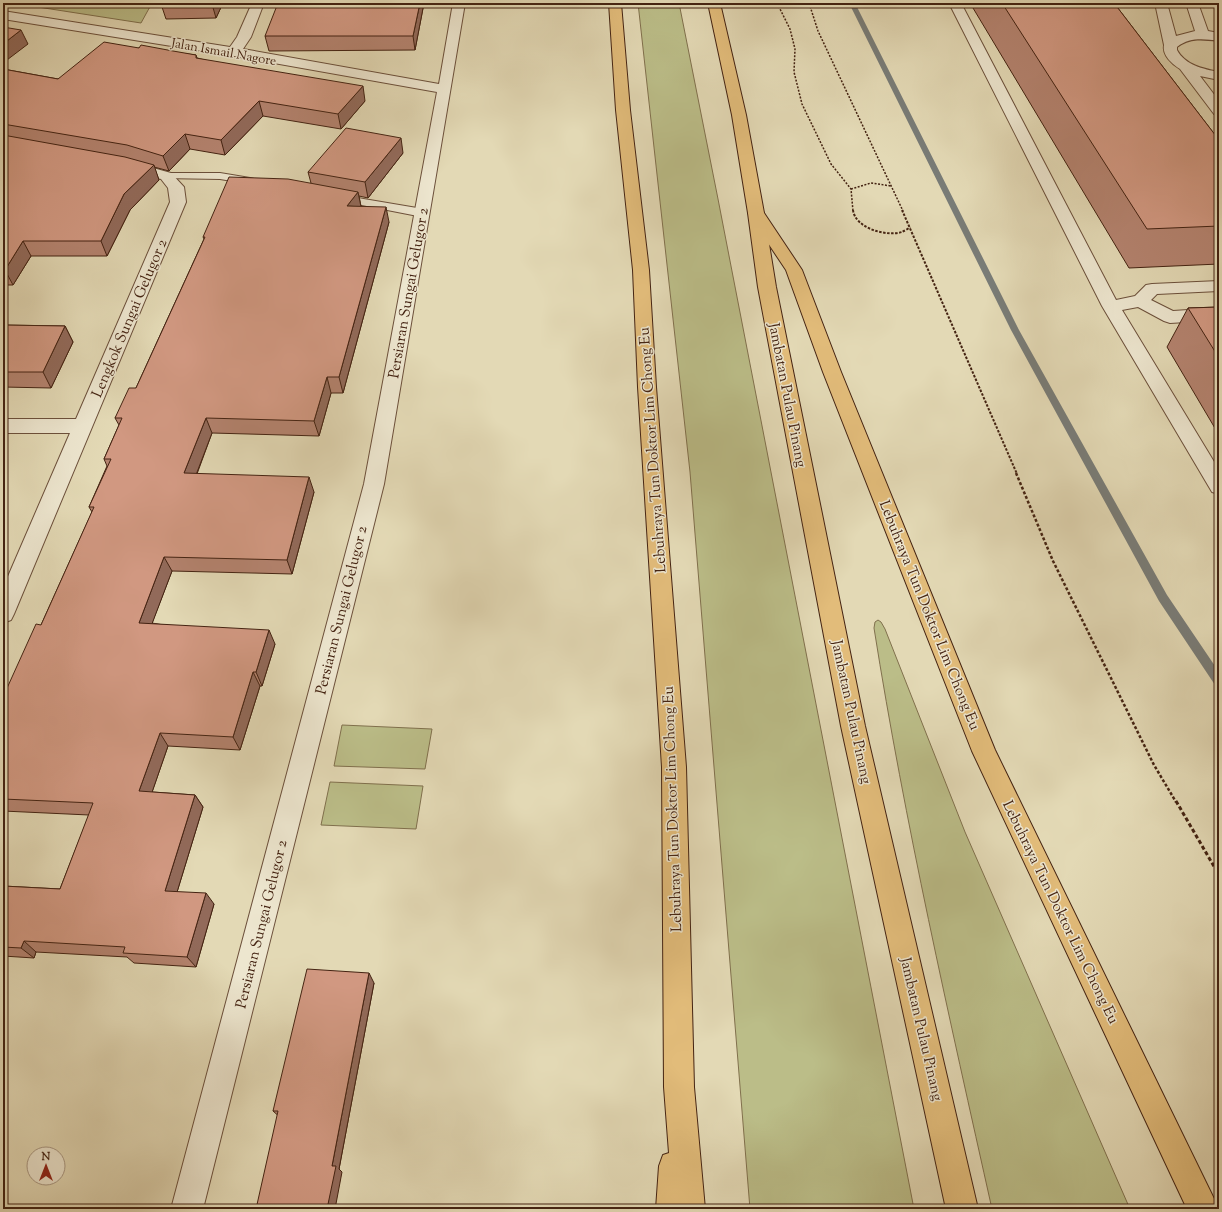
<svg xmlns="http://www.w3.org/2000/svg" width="1222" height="1212" font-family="'Sorts Mill Goudy',serif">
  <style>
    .green { fill: #bbbd88; stroke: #80704d }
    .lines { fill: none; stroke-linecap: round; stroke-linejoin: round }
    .stream { fill: #797c77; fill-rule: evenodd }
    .service-casing { stroke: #6c503b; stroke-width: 2 }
    .minor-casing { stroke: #6c503b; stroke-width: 2 }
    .trunk-casing { stroke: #442312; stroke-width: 2 }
    .motorway-casing { stroke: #442312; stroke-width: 2 }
    .path-far3 { stroke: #442312; stroke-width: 1.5; stroke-dasharray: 2 1.5; stroke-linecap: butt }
    .path-far2 { stroke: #442312; stroke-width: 2; stroke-dasharray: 2.5 1.5; stroke-linecap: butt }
    .path-far1 { stroke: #442312; stroke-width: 2.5; stroke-dasharray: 3 2; stroke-linecap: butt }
    .path { stroke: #442312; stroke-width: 3; stroke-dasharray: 4 2.5; stroke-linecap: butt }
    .service { fill: #ede6cf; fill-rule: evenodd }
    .minor { fill: #ede6cf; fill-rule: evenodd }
    .trunk { fill: #e2bc7a; fill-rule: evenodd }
    .motorway { fill: #e2bc7a; fill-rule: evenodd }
    .wall { fill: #b4836f; stroke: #442312 }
    .shaded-wall { fill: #926a5a; stroke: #442312 }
    .building { fill: #d19881; stroke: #442312 }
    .labels { text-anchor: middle; stroke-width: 3; stroke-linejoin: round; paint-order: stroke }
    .far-street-label { font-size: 13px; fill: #442312; stroke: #ede6cf }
    .street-label { font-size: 15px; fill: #442312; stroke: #ede6cf }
  </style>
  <rect width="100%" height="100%" fill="#e3d9b5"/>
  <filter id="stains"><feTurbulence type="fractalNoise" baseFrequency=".005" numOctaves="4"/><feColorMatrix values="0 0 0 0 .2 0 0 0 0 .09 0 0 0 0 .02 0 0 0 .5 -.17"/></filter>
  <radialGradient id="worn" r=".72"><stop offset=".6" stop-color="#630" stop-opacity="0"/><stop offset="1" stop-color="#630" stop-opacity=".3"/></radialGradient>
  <!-- green -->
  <g class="green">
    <path d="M12 3H152L141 23Z"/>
    <path d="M638 3H679L718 199 914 1209H750L690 472Z"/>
    <path d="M878 620 881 622 885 629 965 832 1130 1209H992C949 1016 905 824 874 628L875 622Z"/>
    <path d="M342 725 432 729 425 769 334 766Z"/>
    <path d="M330 782 423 786 416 829 321 825Z"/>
  </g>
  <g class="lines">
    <!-- stream -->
    <path class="stream" d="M849 3H855L1019 330 1167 595 1219 672V687L1215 685 1159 601 1011 330Z"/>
    <defs>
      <g id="service">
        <path d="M166 173H220L250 178 254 179 256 181 254 183 250 184 220 179 162 178 160 176 162 174Z"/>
        <path d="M340 195 423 209 427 211 429 213 427 215 423 217 336 200 334 198 336 196Z"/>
      </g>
      <g id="minor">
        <path d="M252 3H264L251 37 243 49 439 84 453 3H465L384 484 203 1209H171L364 484 437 92 234 56 3 19V11L230 47 237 37Z"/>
        <path d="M949 3H961L1116 300 1135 296 1146 285 1152 284 1219 281V291L1157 294 1151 300 1173 311 1219 308V320L1170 323 1164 321 1138 307 1122 310 1219 470V494L1212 492 1102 306Z"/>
        <path d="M1155 3H1167L1176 36 1195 31 1186 3H1198L1208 31 1219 33V41C1204 39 1190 37 1177 47V50C1185 65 1203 69 1219 72V80L1200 76 1219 101V115L1214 114 1180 69C1172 64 1162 55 1164 45Z"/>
        <path d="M128 161 171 173 184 187 186 202 14 614 11 620 3 623V588L70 433H3V419H76L170 202 168 188 161 179 123 169 120 166 123 163Z"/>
      </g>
      <g id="trunk">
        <path d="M609 3H621L630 110 649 270 656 387 686 767 694 1087 705 1209H656L659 1166 663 1155 669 1153 664 1087 662 767 638 387 633 270 616 110Z"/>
        <path d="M708 3H720L746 115 764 213 802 270 841 372 995 750 1219 1209H1187L972 751 823 372 786 270 748 213 732 115Z"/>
      </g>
      <path id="motorway" d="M756 208 762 210 764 213 776 287 865 726 978 1209H946L841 726 758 287 748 213 750 210Z"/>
    </defs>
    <!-- service casing -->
    <use href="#service" class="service-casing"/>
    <!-- minor casing -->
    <use href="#minor" class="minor-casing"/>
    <!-- trunk casing -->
    <use href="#trunk" class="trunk-casing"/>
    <!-- motorway casing -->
    <use href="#motorway" class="motorway-casing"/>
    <!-- path-far3 -->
    <g class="path-far3">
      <path d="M777 3 790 29 795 49 794 72 802 104 831 164 851 189 853 211"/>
      <path d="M809 3 818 31 903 211"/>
      <path d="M851 189 871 183 891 186"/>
    </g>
    <!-- path-far2 -->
    <g class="path-far2">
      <path d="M853 210C855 228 886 237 902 232 904 231 908 229 910 227"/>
      <path d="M902 210 1017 474"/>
    </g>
    <!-- path-far1 -->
    <path class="path-far1" d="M1016 473 1053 561 1154 765 1176 802"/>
    <!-- path -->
    <path class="path" d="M1176 801 1219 875"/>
    <!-- service -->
    <use href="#service" class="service"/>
    <!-- minor -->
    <use href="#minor" class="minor"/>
    <!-- trunk -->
    <use href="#trunk" class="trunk"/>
    <!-- motorway -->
    <use href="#motorway" class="motorway"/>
  </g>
  <!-- wall -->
  <g class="wall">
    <path d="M223 3 216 18 166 19 161 4Z"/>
    <path d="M424 3 415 50 269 51 265 36Z"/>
    <path d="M970 3H1114L1219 140V264L1129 268Z"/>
    <path d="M139 48 196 55 197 58 365 101 341 129 263 116 225 155 190 149 169 171 154 167 159 180 130 210 107 256H31L13 285H3V69L58 79Z"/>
    <path d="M403 153 368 198 359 196 361 206 389 222 343 393H331L319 436 212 433 197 474 314 492 292 574 172 571 152 623 275 644 262 686H260L240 750 168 746 152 792 195 795 203 807 177 892 214 904 196 967 134 963 127 957 36 952 34 958 3 956V886L60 889 89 815 3 811V697L41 625 92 512 89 507 107 466 104 459 119 425 115 418 136 388 204 239 203 237 311 183 308 172Z"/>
    <path d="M1219 307V435L1167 347 1188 308Z"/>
    <path d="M3 325 65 326 73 342 51 388 3 387Z"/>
    <path d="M374 983 339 1169 342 1172 273 1111Z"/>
  </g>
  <!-- shaded-wall -->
  <g class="shaded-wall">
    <path d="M212 3H223L216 18 212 4Z"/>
    <path d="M420 3H424L415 50 413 36Z"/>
    <path d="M21 30 28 44 3 63V44Z"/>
    <path d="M363 86 365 101 341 129 338 114Z"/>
    <path d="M259 101 263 116 225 155 221 140Z"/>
    <path d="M185 134 190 149 169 171 163 156Z"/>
    <path d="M401 138 403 153 368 198 365 182Z"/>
    <path d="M154 165 159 180 130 210 107 256 101 241 124 194Z"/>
    <path d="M358 192 361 207 347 206Z"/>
    <path d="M386 207 389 222 343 393 339 377Z"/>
    <path d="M23 241 31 256 13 285 5 270Z"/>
    <path d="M65 326 73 342 51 388 43 372Z"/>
    <path d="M327 377 331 393 319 436 314 421Z"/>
    <path d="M206 418 212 433 191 488 184 473Z"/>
    <path d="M309 477 314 492 292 574 287 560Z"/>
    <path d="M164 557 172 571 147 637 139 623Z"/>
    <path d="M269 630 275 644 262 686 256 672Z"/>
    <path d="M253 672 260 686 240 750 233 737Z"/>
    <path d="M160 733 168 746 148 804 139 791Z"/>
    <path d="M195 795 203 807 174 902 165 891Z"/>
    <path d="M206 893 214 904 196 967 187 957Z"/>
    <path d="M24 941 36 952 34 958 21 948Z"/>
    <path d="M369 973 374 983 339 1169 342 1172 335 1209H327L332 1166Z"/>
  </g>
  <!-- building -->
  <g class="building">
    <path d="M162 3H212V4H161Z"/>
    <path d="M278 3H420L413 36H265Z"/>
    <path d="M1002 3H1114L1219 140V226L1147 229Z"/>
    <path d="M3 27 21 30 3 44Z"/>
    <path d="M104 42 139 48 141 45 173 51 196 55V58L363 86 338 114 259 101 221 140 185 134 163 156 127 145 3 124V69L58 79Z"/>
    <path d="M346 128 401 138 365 182 308 172Z"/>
    <path d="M3 135 125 157 154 165 124 194 101 241H23L5 270H3Z"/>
    <path d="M229 177 288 179 358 192 347 206 386 207 339 377H327L314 421 206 418 184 473 309 477 287 560 164 557 139 623 269 630 256 672H253L233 737 160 733 139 791 195 795 165 891 206 893 187 957 123 953 125 947 24 941 21 948 3 947V886L60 889 93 803 3 799V697L36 624 41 625 94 507H89L111 459H104L122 418H115L129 388H136L205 237H203Z"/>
    <path d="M1219 307V358L1188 308Z"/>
    <path d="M3 325 65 326 43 372H3Z"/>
    <path d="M307 969 369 973 332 1166H336L327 1209H256L278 1111H273Z"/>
  </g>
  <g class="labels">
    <!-- far-street labels -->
    <g class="far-street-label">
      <text transform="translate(224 51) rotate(10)" y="5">Jalan Ismail Nagore</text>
    </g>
    <!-- street labels -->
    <g class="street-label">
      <text transform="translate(408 293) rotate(-80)" y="5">Persiaran Sungai Gelugor 2</text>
      <text transform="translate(129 318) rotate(-67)" y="5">Lengkok Sungai Gelugor 2</text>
      <text transform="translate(788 395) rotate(79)" y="5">Jambatan Pulau Pinang</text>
      <text transform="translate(652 450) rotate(-94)" y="5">Lebuhraya Tun Doktor Lim Chong Eu</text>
      <text transform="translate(341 610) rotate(-76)" y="5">Persiaran Sungai Gelugor 2</text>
      <text transform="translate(930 615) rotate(68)" y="5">Lebuhraya Tun Doktor Lim Chong Eu</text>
      <text transform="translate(852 712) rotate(78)" y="5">Jambatan Pulau Pinang</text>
      <text transform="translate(672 809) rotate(-92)" y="5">Lebuhraya Tun Doktor Lim Chong Eu</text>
      <text transform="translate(1061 912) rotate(64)" y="5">Lebuhraya Tun Doktor Lim Chong Eu</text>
      <text transform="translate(261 924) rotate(-76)" y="5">Persiaran Sungai Gelugor 2</text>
      <text transform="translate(922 1029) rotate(77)" y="5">Jambatan Pulau Pinang</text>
    </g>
  </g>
  <!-- margin -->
  <rect width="1222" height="1212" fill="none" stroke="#e3d9b5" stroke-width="16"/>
  <rect x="4" y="4" width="1214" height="1204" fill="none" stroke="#442312" stroke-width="2"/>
  <rect x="8" y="8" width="1206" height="1196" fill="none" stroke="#442312"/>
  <!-- north arrow -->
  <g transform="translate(46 1166)"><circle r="19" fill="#ede6cf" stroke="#a99883"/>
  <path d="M0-3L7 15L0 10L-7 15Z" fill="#8f2418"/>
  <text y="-6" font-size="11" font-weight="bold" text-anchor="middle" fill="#442312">N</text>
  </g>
  <rect width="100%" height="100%" filter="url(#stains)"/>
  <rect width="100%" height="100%" fill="url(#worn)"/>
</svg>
